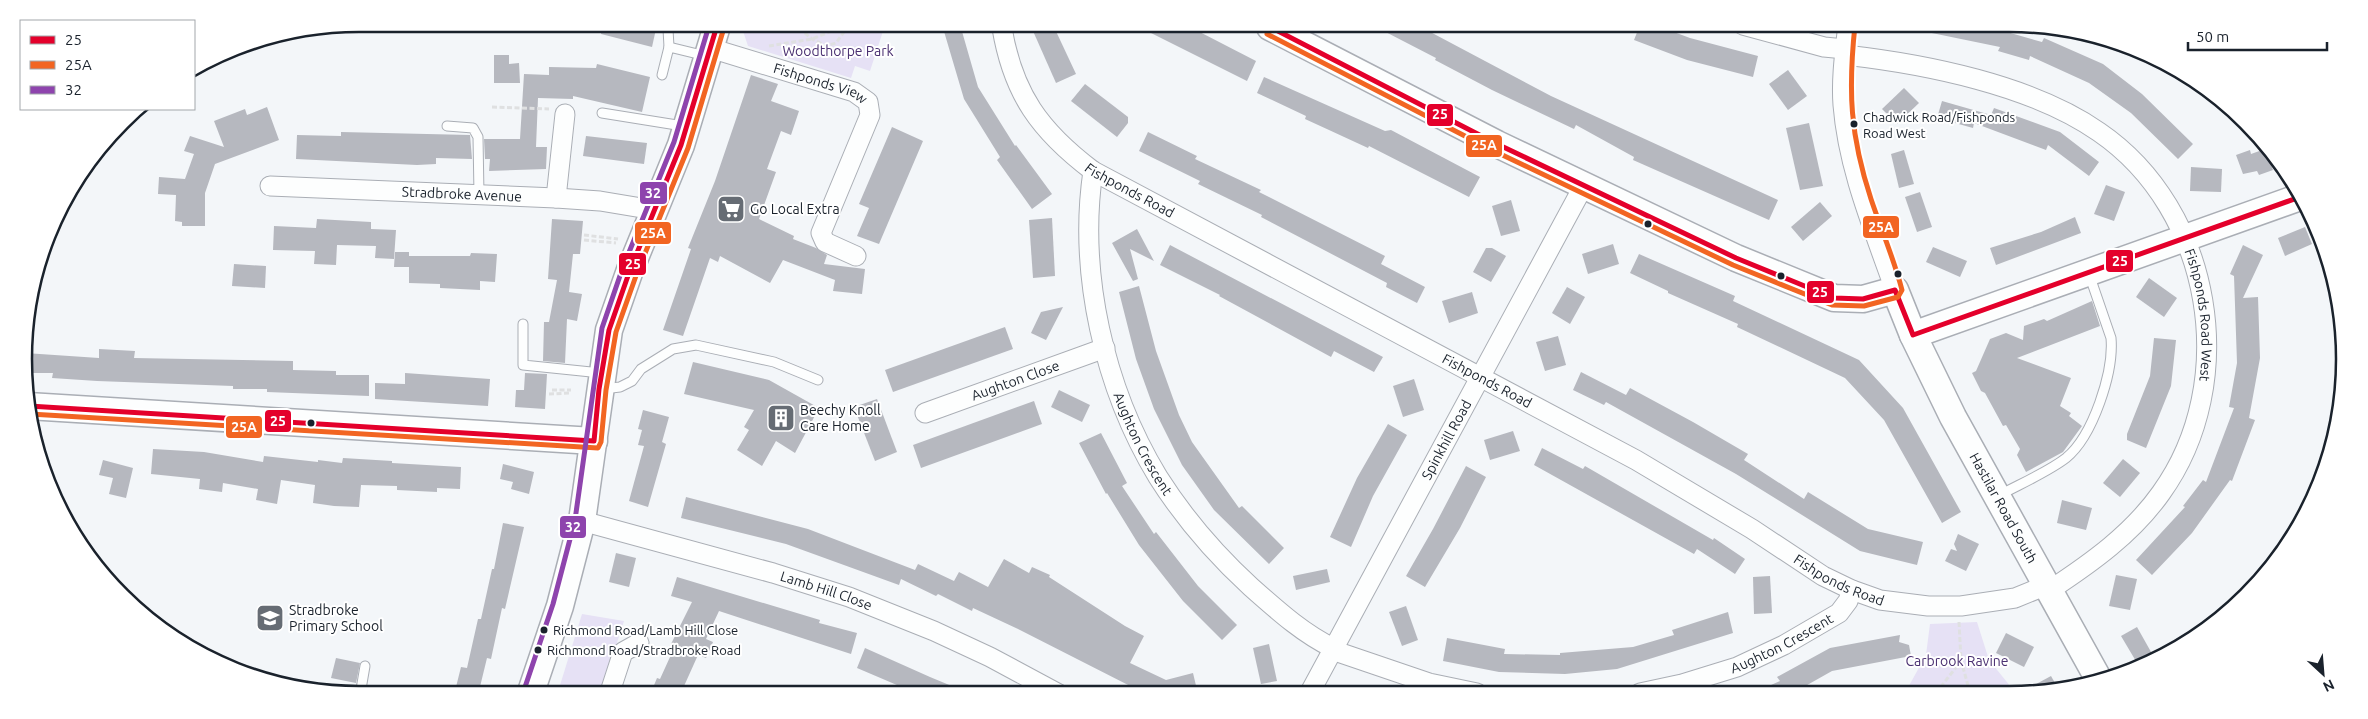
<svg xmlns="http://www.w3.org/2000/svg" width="2368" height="719" font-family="Ubuntu,sans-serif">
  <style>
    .green { fill: #e6e1f5 }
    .building { fill: #b6b8bf }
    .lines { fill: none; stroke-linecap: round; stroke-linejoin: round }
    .lane-casing { stroke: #aaaeb5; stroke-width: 11 }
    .street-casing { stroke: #aaaeb5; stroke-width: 21 }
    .secondary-casing { stroke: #aaaeb5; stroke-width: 29 }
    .path { stroke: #dfe0e1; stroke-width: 3; stroke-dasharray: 5 2.5; stroke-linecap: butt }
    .lane { stroke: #fdfefe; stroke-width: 9 }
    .street { stroke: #fdfefe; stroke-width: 19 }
    .secondary { stroke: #fdfefe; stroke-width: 26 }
    .bus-1-casing { stroke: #fff; stroke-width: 9 }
    .bus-2-casing { stroke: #fff; stroke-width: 9 }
    .bus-3-casing { stroke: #fff; stroke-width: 9 }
    .bus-1 { stroke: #e4002b; stroke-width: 5 }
    .bus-2 { stroke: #f26522; stroke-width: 5 }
    .bus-3 { stroke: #8e44ad; stroke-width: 5 }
    .bus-dot { fill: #1a222c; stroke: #fff; stroke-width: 2 }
    .labels { text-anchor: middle; stroke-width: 4; stroke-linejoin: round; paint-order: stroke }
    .bus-label { font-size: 13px; fill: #1a222c; stroke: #fff; text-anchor: start }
    .park-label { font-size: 14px; fill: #4b3172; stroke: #fff }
    .street-label { font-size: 14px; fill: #1a222c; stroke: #fff }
    .poi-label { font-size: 14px; fill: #1a222c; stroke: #fff; text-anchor: start }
    .rim { fill: none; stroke: #1a222c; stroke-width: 2.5 }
    .line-badge { stroke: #fff; stroke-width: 2 }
    .badge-label { font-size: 14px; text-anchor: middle; font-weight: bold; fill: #fff }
  </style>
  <rect width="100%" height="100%" fill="#f3f6f9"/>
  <!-- green -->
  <g class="green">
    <path d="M742 28H884L870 71 855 66 851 78 748 46Z"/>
    <path d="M582 614 624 621 600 695H557Z"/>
    <path d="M1977 622 1989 660 2015 692 1905 693 1926 655 1930 624Z"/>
  </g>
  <!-- building -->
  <g class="building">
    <path d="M1923 24H1993V28L2042 42 2044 38 2103 64 2142 94 2193 144 2178 159 2131 113 2089 83 2030 56 2029 60 1998 51 2000 47 1922 31Z"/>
    <path d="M1640 25H1655L1690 38 1758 56 1753 77 1687 60 1634 40Z"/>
    <path d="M1374 26H1419L1551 96 1778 200 1769 220 1633 160 1634 157 1576 125 1574 129 1492 90 1435 60 1436 58Z"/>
    <path d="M1041 27H1054L1076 74 1056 83 1033 31Z"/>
    <path d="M1139 27H1190L1256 61 1247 81Z"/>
    <path d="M943 28H961L978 87 1015 146 1016 145 1052 194 1032 209 997 160 1000 157 964 99Z"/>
    <path d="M602 29H656L652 47 601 34Z"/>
    <path d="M494 55H509V64L519 63 520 83H494Z"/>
    <path d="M597 64 650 77 642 112 573 96V99L538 98 536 147H547L546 169 489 171 490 159H485L484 139H520L524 74 549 75V67L596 68Z"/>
    <path d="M1788 70 1807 96 1788 110 1769 84Z"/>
    <path d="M751 75 778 84 771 101 799 111 791 135 781 131 767 169 776 172 759 219 794 236 793 239 816 248 827 255 824 264 865 269 862 294 833 291 835 280 783 260 770 283 720 256 718 262 710 258 683 336 663 330 691 249 688 248 715 181Z"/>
    <path d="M1264 77 1385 131 1391 130 1480 177 1469 197 1369 146 1368 148 1329 130 1305 119 1306 116 1257 93Z"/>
    <path d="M1085 84 1128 117V123L1117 137 1071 101Z"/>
    <path d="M1904 88 1919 103 1897 124 1882 109Z"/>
    <path d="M1942 101 1991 115 1994 108 2060 132 2099 162 2089 176 2048 145 2046 150 1974 123 1973 128 1937 118Z"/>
    <path d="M267 107 279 140 215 164 205 193V226H182V222L175 221 176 195 158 194 159 177 185 179 194 154 184 151 190 136 224 147 214 121 245 109 247 115Z"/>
    <path d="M1809 123 1823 186 1800 190 1786 128Z"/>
    <path d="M892 127 923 141 879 244 857 236 869 208 859 204Z"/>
    <path d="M341 132 470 135 472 159 436 158V164L417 165 296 159 297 135 341 136Z"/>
    <path d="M1148 132 1197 156 1195 159 1261 190 1259 192 1385 256 1381 264 1425 287 1417 303 1386 287 1387 283 1261 217 1262 215 1198 184 1200 181 1139 151Z"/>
    <path d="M586 136 647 143 644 164 583 156Z"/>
    <path d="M2265 149 2273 170 2259 175 2257 171 2243 174 2236 155 2250 150 2251 154Z"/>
    <path d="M1904 150 1914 184 1899 188 1891 154Z"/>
    <path d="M2191 167 2222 169 2221 192 2190 191Z"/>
    <path d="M2106 185 2125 192 2114 221 2094 214Z"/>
    <path d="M1920 192 1932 227 1917 232 1905 197Z"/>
    <path d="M1511 200 1520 231 1501 236 1492 206Z"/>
    <path d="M1820 202 1832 216 1803 241 1791 227Z"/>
    <path d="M2075 217 2081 233 1996 265 1990 248 2041 232Z"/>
    <path d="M1052 218 1055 276 1033 278 1029 220Z"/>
    <path d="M317 219 371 222V229L396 230 394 259 375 258 376 246 337 245 336 265 314 264 315 251 273 250 274 226 316 228Z"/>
    <path d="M552 219 583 221 580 254H573L569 292 582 294 577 321 567 319 565 363 543 361 544 322H549L557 280 548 279Z"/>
    <path d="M2305 227 2312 244 2285 256 2278 238Z"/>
    <path d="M1137 229 1154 261 1130 249 1138 279 1133 281 1112 243Z"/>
    <path d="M1613 244 1619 264 1588 274 1582 254Z"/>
    <path d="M1170 245 1383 357 1374 372 1334 351 1331 357 1219 296 1220 295 1160 265Z"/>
    <path d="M2243 245 2263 255 2243 298 2258 297 2260 358 2249 418 2255 420 2232 481 2230 480 2192 533 2152 575 2136 560 2185 507 2183 506 2203 480 2206 482 2234 408 2229 407 2237 363 2234 276 2230 274Z"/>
    <path d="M1933 247 1967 261 1960 277 1926 262Z"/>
    <path d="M1486 248H1492L1506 256 1491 282 1473 272Z"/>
    <path d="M395 252H409V267H394Z"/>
    <path d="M471 253 497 254 495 282 480 281V290L440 288V284L409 283V256H470Z"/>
    <path d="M1639 254 1735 296 1733 301 1859 360 1903 408 1961 512 1942 523 1884 420 1845 378 1737 327 1738 324 1668 293V291L1630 273Z"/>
    <path d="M234 264 266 266 265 288 232 286Z"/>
    <path d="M2149 278 2177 298 2164 317 2136 297Z"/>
    <path d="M1139 286 1156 351 1179 415 1192 442 1239 508 1242 506 1284 548 1269 564 1214 510 1182 465 1154 409 1136 359 1119 292Z"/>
    <path d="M1567 287 1585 297 1570 324 1552 313Z"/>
    <path d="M1472 292 1478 313 1449 323 1442 301Z"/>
    <path d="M2092 301 2100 326 2017 358 2071 378 2060 406 2071 413 2069 416 2082 426 2063 452 2026 472 2017 455 2020 449 2006 425 2003 426 1985 393 1981 391 1972 373 1976 371 1990 339 2006 333 2023 340 2024 326 2044 319 2047 321Z"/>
    <path d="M1063 307 1046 340 1031 333 1041 312Z"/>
    <path d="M1005 327 1013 349 893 392 885 370Z"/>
    <path d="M1558 336 1566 365 1545 371 1536 342Z"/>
    <path d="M2154 338 2176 340 2171 386 2146 448 2127 440V434L2150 376Z"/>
    <path d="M99 349 135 351 134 358 293 361V370L336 371V375H369V396L267 392V389H233V386L97 381 52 378 53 373H25V353L99 358Z"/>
    <path d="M693 362 769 380 819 408 795 453 776 441 762 466 737 450 749 430 744 427 754 410 684 394Z"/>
    <path d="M1581 372 1626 395 1630 388 1693 422 1748 454 1744 460 1804 499 1808 492 1868 529 1923 542 1917 565 1860 551 1736 474 1606 402 1604 405 1573 390Z"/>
    <path d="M405 373 490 379 488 406 375 399V383L405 384Z"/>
    <path d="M525 373 547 374 545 409 515 407 516 390H524Z"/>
    <path d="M1414 379 1424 410 1403 417 1393 386Z"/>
    <path d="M1059 390 1090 405 1082 422 1051 407Z"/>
    <path d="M877 399 897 452 875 461 854 407Z"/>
    <path d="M1034 401 1042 424 921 468 913 445Z"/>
    <path d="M643 410 669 417 662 442 666 444 648 507 629 501 644 446 638 445 642 430 638 429Z"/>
    <path d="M1388 424 1407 435 1373 496 1351 547 1330 537 1357 478Z"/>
    <path d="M1513 431 1520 451 1490 460 1484 440Z"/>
    <path d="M1101 433 1127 483 1122 486 1154 534 1156 532 1198 586 1237 625 1222 640 1183 601 1139 545 1107 493 1106 494 1079 443Z"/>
    <path d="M1542 448 1583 469 1585 466 1713 540 1714 538 1745 559 1735 574 1697 549 1694 554 1534 465Z"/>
    <path d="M153 449 204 452 263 462 264 456 318 462V460L342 463 343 458 392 461V463L461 467 460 489 437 488V492L397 490V486L361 485 359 507 334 506 313 503 315 485 281 480 277 504 256 500 258 489 223 483 222 492 199 489 200 479 151 474Z"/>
    <path d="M2123 459 2140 473 2120 497 2103 483Z"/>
    <path d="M103 460 133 468 126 498 109 494 113 478 99 475Z"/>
    <path d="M503 464 534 472 529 494 511 489 513 482 500 479Z"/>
    <path d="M1466 466 1486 477 1460 528 1425 587 1406 576 1433 529Z"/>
    <path d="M686 497 808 529 915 570 918 564 954 581 959 572 988 587 1004 559 1029 573 1032 567 1050 575 1049 577 1125 626 1144 636 1130 663 1166 680 1193 673 1198 694H1135L1136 689 1018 629 973 608 972 611 938 594 936 596 901 579 899 585 786 544 681 518Z"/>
    <path d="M2062 500 2092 508 2086 530 2057 523Z"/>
    <path d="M503 523 524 527 505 609 502 608 491 659 487 658 478 695H454L461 667 467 668 478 619H481L492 569H494Z"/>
    <path d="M1958 534 1979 544 1966 571 1945 561 1951 549 1957 551 1954 544Z"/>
    <path d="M616 553 636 558 629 587 609 582Z"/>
    <path d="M1327 569 1330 582 1296 590 1293 576Z"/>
    <path d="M2116 575 2137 579 2130 610 2109 606Z"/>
    <path d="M1770 576 1772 613 1754 614 1753 577Z"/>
    <path d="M677 577 820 620 819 623 857 633 851 654 719 611 706 639 713 642 706 658 698 655 680 695H650L657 678 660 679 675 646 671 644 692 602 671 596Z"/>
    <path d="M1406 606 1418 640 1402 646 1389 612Z"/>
    <path d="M1728 612 1733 633 1617 669 1565 674 1499 672 1443 661 1447 638 1505 649 1504 654 1560 655V653L1633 647 1674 635 1672 630Z"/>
    <path d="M2137 627 2155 659 2140 668 2121 636Z"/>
    <path d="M2006 633 2034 647 2024 667 1996 653Z"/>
    <path d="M1900 635 1899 642 1909 645 1911 656 1832 671 1793 693H1753L1780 681 1777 677 1830 648Z"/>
    <path d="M1269 644 1277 681 1261 684 1253 648Z"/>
    <path d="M865 648 930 677 971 694H918L857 668Z"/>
    <path d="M336 658 360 663 356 683 331 678Z"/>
    <path d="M2051 676 2059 690 2021 692Z"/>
  </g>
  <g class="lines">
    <defs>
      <g id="lane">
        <path d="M668 29 669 47"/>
        <path d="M662 75 669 47 706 56"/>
        <path d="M602 113 683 126"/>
        <path d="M447 126 473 128 478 137 479 195"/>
        <path d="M523 324V365L601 373"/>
        <path d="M603 389 620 387 632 381 641 369 673 349 696 345 774 362 818 380"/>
        <path d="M1998 496C2018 485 2048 472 2066 458 2093 436 2114 372 2111 338L2089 274"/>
        <path d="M360 695 365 666"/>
      </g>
      <g id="street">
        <path d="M1848 24C1845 51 1841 78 1843 105 1848 169 1874 230 1895 290"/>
        <path d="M1743 25 1824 47 1845 49"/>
        <path id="s1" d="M1002 28C1013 94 1040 131 1093 171L1636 460 1752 529 1823 576 1852 590 1880 600 1928 606H1961L2015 598 2047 585"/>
        <path id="s2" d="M710 48 854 92 868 102 870 115 821 233 825 242 856 256"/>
        <path id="s3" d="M1845 55C1925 64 2032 85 2099 132 2213 210 2241 382 2161 493 2132 534 2091 563 2050 590"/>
        <path id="s4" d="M1093 171C1078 273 1104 388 1158 477 1184 518 1215 554 1251 587 1276 609 1302 633 1333 648"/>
        <path id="s5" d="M270 186 556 198 600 201 654 210"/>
        <path d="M556 198 565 114"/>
        <path id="s6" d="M925 413 1105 348"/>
        <path id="s7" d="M582 521 773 573 849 597 934 631 990 657 1059 694"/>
        <path d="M1332 650 1429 683 1477 693"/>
        <path id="s8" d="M1640 693 1682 684 1737 667 1784 645 1839 613 1848 601 1852 590"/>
        <path id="s9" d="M1309 694 1583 187"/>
        <path d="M609 695 623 652 639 643"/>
      </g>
      <g id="secondary">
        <path id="s10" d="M1270 27 1497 144 1736 258 1834 298 1863 299 1895 290 1913 335 1953 417 2099 680"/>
        <path d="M1913 335 2300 197"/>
        <path d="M28 406 594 441"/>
        <path d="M530 695 560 606 582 521 609 330 630 270 681 145 716 29"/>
      </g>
    </defs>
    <!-- lane casing -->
    <use href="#lane" class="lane-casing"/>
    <!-- street casing -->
    <use href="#street" class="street-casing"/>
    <!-- secondary casing -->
    <use href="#secondary" class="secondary-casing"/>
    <!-- path -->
    <g class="path">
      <path d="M799 28 812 39 826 46 836 43 847 28"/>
      <path d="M769 46 812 39 839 28"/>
      <path d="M492 107 549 109"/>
      <path d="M584 235 618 239"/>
      <path d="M584 240 616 243"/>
      <path d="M552 390H571"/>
      <path d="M549 394 571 393"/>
      <path d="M1959 622 1961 660 1970 693"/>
      <path d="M1936 693 1961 661"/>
    </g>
    <!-- lane -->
    <use href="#lane" class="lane"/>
    <!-- street -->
    <use href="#street" class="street"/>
    <!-- secondary -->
    <use href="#secondary" class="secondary"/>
    <defs>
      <g id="bus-1">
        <path d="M1270 27 1497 144 1736 258 1834 298 1863 299 1895 290 1913 335 2300 197"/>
        <path d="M29 406 594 441 599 389 609 330 630 270 681 145 716 29"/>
      </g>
      <g id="bus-2">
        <path d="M1267 34 1494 151 1733 265 1832 305 1864 306 1898 297 1902 290C1894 259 1881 229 1871 199 1850 135 1848 91 1855 25"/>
        <path d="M30 414 598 448 601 442 606 390 616 332 637 273 688 148 723 31"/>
      </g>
      <path id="bus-3" d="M523 693 553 604 575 520 602 328 623 267 674 142 708 29"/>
    </defs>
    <!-- bus-1 casing -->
    <use href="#bus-1" class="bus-1-casing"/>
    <!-- bus-2 casing -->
    <use href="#bus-2" class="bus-2-casing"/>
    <!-- bus-3 casing -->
    <use href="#bus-3" class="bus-3-casing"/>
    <!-- bus-1 -->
    <use href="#bus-1" class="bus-1"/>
    <!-- bus-2 -->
    <use href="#bus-2" class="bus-2"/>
    <!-- bus-3 -->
    <use href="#bus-3" class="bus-3"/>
  </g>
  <!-- icons -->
  <defs>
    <symbol id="supermarket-square" viewBox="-11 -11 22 22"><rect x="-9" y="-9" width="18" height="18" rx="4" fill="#666c74" stroke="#fff"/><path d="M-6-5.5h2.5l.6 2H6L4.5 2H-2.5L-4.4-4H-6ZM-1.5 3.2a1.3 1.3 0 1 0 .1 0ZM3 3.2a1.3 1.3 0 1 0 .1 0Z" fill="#fff"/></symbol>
    <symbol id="building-square" viewBox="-11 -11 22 22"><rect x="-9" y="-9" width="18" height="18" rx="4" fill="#666c74" stroke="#fff"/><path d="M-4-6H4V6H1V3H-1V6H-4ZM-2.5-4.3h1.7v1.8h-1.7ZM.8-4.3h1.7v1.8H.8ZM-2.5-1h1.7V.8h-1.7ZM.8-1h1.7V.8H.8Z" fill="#fff"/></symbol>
    <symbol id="school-square" viewBox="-11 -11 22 22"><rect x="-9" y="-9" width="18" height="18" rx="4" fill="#666c74" stroke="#fff"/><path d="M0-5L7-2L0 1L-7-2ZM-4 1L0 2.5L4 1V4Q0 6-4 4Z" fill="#fff"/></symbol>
  </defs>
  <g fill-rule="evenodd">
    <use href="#supermarket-square" x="715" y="193" width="32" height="32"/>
    <use href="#building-square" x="765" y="402" width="32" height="32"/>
    <use href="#school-square" x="254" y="602" width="32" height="32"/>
  </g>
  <!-- markers -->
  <g class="bus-dot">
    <circle cx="1854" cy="124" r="4.5"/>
    <circle cx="1648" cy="224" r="4.5"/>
    <circle cx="1898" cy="274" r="4.5"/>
    <circle cx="1781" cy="276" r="4.5"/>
    <circle cx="311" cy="423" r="4.5"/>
    <circle cx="544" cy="630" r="4.5"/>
    <circle cx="538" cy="650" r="4.5"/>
  </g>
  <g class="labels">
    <!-- bus labels -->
    <g class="bus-label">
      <text x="1863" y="122">Chadwick Road/Fishponds<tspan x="1863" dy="16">Road West</tspan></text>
      <text x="553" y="635">Richmond Road/Lamb Hill Close</text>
      <text x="547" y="655">Richmond Road/Stradbroke Road</text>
    </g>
    <!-- park labels -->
    <g class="park-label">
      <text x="838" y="56">Woodthorpe Park</text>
      <text x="1957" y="666">Carbrook Ravine</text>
    </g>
    <!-- street labels -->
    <g class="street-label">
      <text dy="5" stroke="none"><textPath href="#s2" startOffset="116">Fishponds View</textPath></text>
      <text dy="5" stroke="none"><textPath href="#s1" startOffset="216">Fishponds Road</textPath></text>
      <text dy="5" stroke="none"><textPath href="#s5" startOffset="192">Stradbroke Avenue</textPath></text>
      <text dy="5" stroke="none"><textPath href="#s3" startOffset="485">Fishponds Road West</textPath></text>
      <text dy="5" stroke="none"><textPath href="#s6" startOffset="96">Aughton Close</textPath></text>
      <text dy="5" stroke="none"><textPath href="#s1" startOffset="621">Fishponds Road</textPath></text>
      <text dy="5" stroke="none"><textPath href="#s9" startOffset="289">Spinkhill Road</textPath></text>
      <text dy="5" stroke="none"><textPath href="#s4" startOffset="282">Aughton Crescent</textPath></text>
      <text dy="5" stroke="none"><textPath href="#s10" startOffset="932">Hastilar Road South</textPath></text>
      <text dy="5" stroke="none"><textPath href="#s1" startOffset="1026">Fishponds Road</textPath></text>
      <text dy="5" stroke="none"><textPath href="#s7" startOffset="254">Lamb Hill Close</textPath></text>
      <text dy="5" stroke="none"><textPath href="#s8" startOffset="151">Aughton Crescent</textPath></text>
    </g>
    <!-- poi labels -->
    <g class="poi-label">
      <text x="750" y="214">Go Local Extra</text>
      <text x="800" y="415">Beechy Knoll<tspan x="800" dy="16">Care Home</tspan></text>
      <text x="289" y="615">Stradbroke<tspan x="289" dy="16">Primary School</tspan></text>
    </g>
  </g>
  <!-- crop -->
  <path d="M0 0H2368V719H0ZM359 32H2009A327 327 0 0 1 2336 359V359A327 327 0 0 1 2009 686H359A327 327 0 0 1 32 359V359A327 327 0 0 1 359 32Z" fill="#fff" fill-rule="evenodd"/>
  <path class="rim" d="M359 32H2009A327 327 0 0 1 2336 359V359A327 327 0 0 1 2009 686H359A327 327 0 0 1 32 359V359A327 327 0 0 1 359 32Z"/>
  <g class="line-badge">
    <rect x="1426" y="103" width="28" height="24" rx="5" fill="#e4002b"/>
    <rect x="1465" y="134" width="38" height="24" rx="5" fill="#f26522"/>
    <rect x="639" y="181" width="29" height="24" rx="5" fill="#8e44ad"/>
    <rect x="1862" y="215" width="38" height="24" rx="5" fill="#f26522"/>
    <rect x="634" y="221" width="38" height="24" rx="5" fill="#f26522"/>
    <rect x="2105" y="249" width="29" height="24" rx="5" fill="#e4002b"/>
    <rect x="618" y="252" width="29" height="24" rx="5" fill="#e4002b"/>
    <rect x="1806" y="280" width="29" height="24" rx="5" fill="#e4002b"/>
    <rect x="264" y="409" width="28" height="24" rx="5" fill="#e4002b"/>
    <rect x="225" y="415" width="38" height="24" rx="5" fill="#f26522"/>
    <rect x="559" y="515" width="28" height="24" rx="5" fill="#8e44ad"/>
  </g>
  <g class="badge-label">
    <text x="1440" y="119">25</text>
    <text x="1484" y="150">25A</text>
    <text x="653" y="198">32</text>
    <text x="1881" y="232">25A</text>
    <text x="653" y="238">25A</text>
    <text x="2120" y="266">25</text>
    <text x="633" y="269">25</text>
    <text x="1820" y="297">25</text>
    <text x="278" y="426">25</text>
    <text x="244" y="432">25A</text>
    <text x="573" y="532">32</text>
  </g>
  <!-- legend -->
  <rect x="20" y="20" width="175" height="90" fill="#ffffff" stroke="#a3a7ab"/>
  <rect x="30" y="36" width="25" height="8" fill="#e4002b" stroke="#a3a7ab"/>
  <text x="65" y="45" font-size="15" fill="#1a222c">25</text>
  <rect x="30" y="61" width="25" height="8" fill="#f26522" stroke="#a3a7ab"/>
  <text x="65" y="70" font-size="15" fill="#1a222c">25A</text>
  <rect x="30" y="86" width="25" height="8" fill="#8e44ad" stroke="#a3a7ab"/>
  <text x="65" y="95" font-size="15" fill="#1a222c">32</text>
  <!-- north arrow -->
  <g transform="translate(2323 674) rotate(154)" stroke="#ffffff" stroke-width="4" paint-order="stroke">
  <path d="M0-4L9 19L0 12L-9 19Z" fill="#1a222c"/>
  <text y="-8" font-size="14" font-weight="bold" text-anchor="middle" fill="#1a222c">N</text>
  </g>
  <!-- scale -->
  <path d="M2188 42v8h139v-8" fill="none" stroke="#1a222c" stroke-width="2.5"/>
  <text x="2196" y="42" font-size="15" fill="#1a222c" stroke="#ffffff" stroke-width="4" paint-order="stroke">50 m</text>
</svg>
